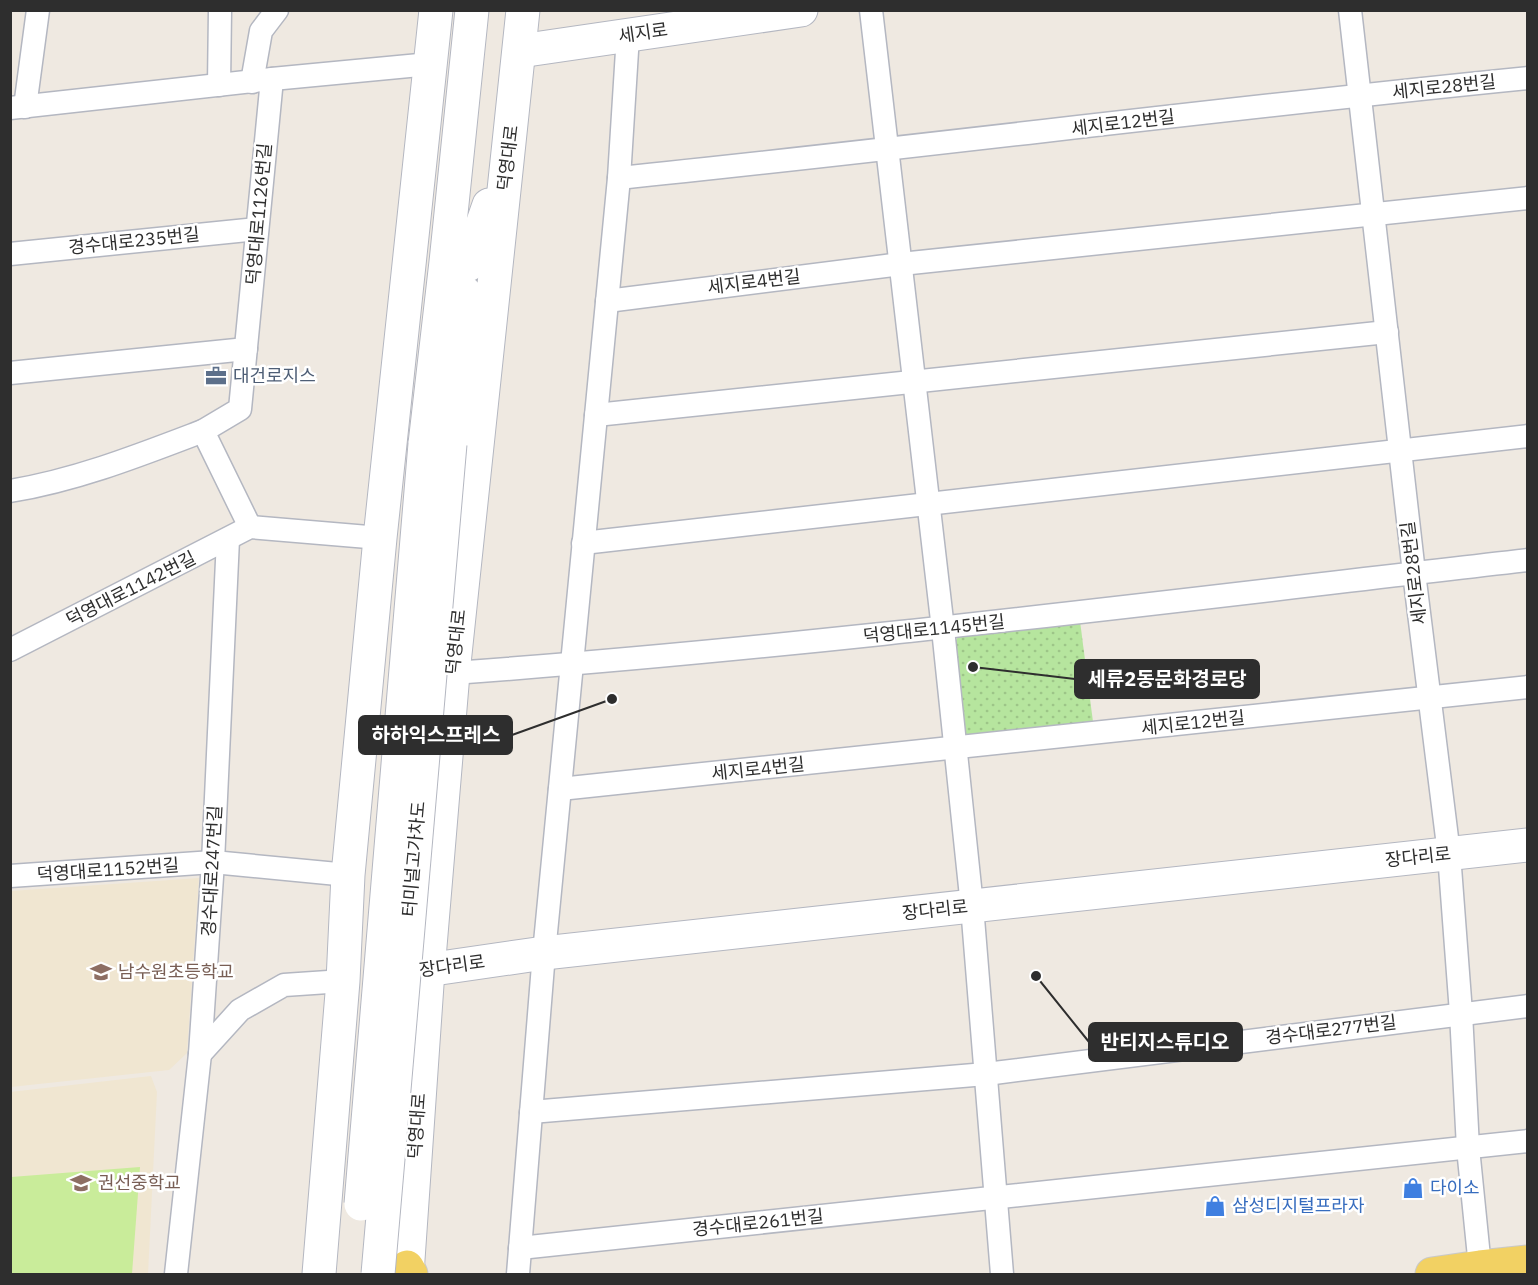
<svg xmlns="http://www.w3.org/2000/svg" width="1538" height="1285" font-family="'IBM Plex Sans','Noto Sans KR',sans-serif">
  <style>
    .education { fill: #f0e6d1 }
    .park { fill: url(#park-dots) }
    .pitch { fill: #c9ec9a }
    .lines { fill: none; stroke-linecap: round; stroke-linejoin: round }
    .street-casing { stroke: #b4b7c1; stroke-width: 25 }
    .secondary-casing { stroke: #b4b7c1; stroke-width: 35 }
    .primary-casing { stroke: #c9c9c9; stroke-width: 35 }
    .street { stroke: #fff; stroke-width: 22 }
    .secondary { stroke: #fff; stroke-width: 33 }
    .primary { stroke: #f2d163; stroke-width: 33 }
    .secondary-bridge-casing { stroke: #b4b7c1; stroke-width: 35; stroke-linecap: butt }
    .secondary-bridge { stroke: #fff; stroke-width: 33 }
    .labels { text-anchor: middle; stroke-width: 5; stroke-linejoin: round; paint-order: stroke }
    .street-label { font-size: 18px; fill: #2e2e2e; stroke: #fff }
    .service-label { font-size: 18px; fill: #4e5e75; stroke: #fff; text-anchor: start }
    .education-label { font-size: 18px; fill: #785e54; stroke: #fff; text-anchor: start }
    .shop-label { font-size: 18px; fill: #366cbe; stroke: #fff; text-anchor: start }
    .leader { fill: none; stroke: #2e2e2e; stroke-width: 2 }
    .callout-dot { fill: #2e2e2e; stroke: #fff; stroke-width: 2 }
    .callout { fill: #2e2e2e; stroke: #2e2e2e; stroke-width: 2 }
    .callout-label { font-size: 20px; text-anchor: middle; font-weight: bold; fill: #fff }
  </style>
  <defs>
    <pattern id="park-dots" width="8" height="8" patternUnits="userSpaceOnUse" patternTransform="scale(1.5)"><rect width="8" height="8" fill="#b6e59e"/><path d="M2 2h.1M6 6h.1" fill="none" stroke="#9dc588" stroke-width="1.8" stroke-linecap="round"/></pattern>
  </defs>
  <rect width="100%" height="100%" fill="#efe9e1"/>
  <!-- education -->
  <g class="education">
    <path d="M199 878 187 1053 169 1070 11 1087V891Z"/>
    <path d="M151 1076 157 1092 148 1274H11L10 1092Z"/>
  </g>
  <!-- park -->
  <path class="park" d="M1080 621 1093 722 971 738 960 729 950 650 958 637Z"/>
  <!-- pitch -->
  <path class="pitch" d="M140 1167 132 1274H11V1177Z"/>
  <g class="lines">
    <defs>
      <g id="street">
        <path d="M871 10 943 629 972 906 1002 1274"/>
        <path d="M1350 10 1414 573 1449 854 1461 1013 1468 1148 1480 1267"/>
        <path d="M252 82 261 31 277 10"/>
        <path d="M219 85 220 10"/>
        <path d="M25 107 38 10"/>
        <path d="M10 108 272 79 430 64"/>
        <path d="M619 178C922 147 1224 108 1528 78"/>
        <path d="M10 254 257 229"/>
        <path d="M607 301 901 264 1528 198"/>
        <path d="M10 373 246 349"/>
        <path d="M596 415 1387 332"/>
        <path d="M10 491C77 480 140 455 203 431"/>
        <path d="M250 527 203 431 240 409 272 79"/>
        <path d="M583 543 1528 436"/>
        <path d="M10 650 250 527 380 538"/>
        <path d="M453 673C812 647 1170 601 1528 560"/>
        <path d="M560 789 1528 687"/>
        <path d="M10 876 213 862 348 875"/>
        <path d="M200 1054 240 1010 284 985 343 981"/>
        <path d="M531 1112 986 1074 1528 1006"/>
        <path d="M520 1248 1528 1141"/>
        <path d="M176 1274 200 1054 213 862 228 539"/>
        <path d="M518 1274 544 953 619 178 628 35"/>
      </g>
      <g id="secondary">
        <path d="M520 51 801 10"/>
        <path d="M468 265 489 205"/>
        <path d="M425 444 446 262 472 10"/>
        <path d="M450 444 465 293"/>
        <path d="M406 973 544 953 1528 845"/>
        <path d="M319 1274 343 981 348 875 380 538 436 10"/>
        <path d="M407 1274 428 970 453 673 523 10"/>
      </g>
      <g id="primary">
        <path d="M407 1267 411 1274"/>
        <path d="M1432 1274 1480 1267 1528 1262"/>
      </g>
    </defs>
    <!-- street casing -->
    <use href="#street" class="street-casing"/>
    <!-- secondary casing -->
    <use href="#secondary" class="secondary-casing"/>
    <!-- primary casing -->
    <use href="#primary" class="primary-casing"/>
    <!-- street -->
    <use href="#street" class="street"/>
    <!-- secondary -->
    <use href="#secondary" class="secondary"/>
    <!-- primary -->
    <use href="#primary" class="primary"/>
    <defs>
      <g id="secondary-bridge">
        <path d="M361 1204 425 444"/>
        <path d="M378 1274 450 444"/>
      </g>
    </defs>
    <!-- secondary-bridge casing -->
    <use href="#secondary-bridge" class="secondary-bridge-casing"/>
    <!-- secondary-bridge -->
    <use href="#secondary-bridge" class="secondary-bridge"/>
  </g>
  <!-- icons -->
  <defs>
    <symbol id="office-bare" viewBox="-9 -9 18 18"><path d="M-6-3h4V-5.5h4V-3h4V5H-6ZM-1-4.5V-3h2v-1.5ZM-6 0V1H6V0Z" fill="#5c6f8a" stroke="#fff" stroke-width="2.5" paint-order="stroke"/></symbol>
    <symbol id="school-bare" viewBox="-9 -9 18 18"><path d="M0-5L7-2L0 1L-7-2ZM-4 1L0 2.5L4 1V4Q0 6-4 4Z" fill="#8d6e63" stroke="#fff" stroke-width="2.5" paint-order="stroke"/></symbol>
    <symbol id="shop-bare" viewBox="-9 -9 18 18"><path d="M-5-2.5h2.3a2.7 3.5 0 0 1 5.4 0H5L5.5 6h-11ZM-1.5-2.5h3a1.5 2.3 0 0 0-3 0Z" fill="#3f7fe0" stroke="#fff" stroke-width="2.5" paint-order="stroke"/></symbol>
  </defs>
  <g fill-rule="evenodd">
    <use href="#office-bare" x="201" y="361" width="30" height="30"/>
    <use href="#school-bare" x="86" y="957" width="30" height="30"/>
    <use href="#school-bare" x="66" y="1168" width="30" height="30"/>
    <use href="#shop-bare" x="1398" y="1173" width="30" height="30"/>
    <use href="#shop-bare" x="1200" y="1191" width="30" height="30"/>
  </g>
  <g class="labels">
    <!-- street labels -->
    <g class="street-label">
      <text transform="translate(643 33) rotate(-8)" y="6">세지로</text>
      <text transform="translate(1444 87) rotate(-6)" y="6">세지로28번길</text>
      <text transform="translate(1123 123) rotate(-7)" y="6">세지로12번길</text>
      <text transform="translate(508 158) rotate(-83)" y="6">덕영대로</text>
      <text transform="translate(259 214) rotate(-85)" y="6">덕영대로1126번길</text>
      <text transform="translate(134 241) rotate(-6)" y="6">경수대로235번길</text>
      <text transform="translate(754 282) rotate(-7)" y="6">세지로4번길</text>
      <text transform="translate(1414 573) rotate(-97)" y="6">세지로28번길</text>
      <text transform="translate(131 589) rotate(-27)" y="6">덕영대로1142번길</text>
      <text transform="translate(934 629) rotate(-6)" y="6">덕영대로1145번길</text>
      <text transform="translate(456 642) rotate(-84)" y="6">덕영대로</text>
      <text transform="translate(1193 723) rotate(-6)" y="6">세지로12번길</text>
      <text transform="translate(758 769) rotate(-6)" y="6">세지로4번길</text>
      <text transform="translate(1418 857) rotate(-6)" y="6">장다리로</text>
      <text transform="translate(414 859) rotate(-85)" y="6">터미널고가차도</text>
      <text transform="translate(108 870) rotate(-4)" y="6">덕영대로1152번길</text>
      <text transform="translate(212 871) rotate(-87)" y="6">경수대로247번길</text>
      <text transform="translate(935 910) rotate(-6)" y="6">장다리로</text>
      <text transform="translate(452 966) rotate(-8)" y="6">장다리로</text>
      <text transform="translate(1331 1030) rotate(-7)" y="6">경수대로277번길</text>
      <text transform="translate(417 1126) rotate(-86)" y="6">덕영대로</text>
      <text transform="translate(758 1223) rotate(-6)" y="6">경수대로261번길</text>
    </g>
    <!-- service labels -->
    <g class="service-label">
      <text x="233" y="382">대건로지스</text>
    </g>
    <!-- education labels -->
    <g class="education-label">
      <text x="118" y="978">남수원초등학교</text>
      <text x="98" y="1189">권선중학교</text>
    </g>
    <!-- shop labels -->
    <g class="shop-label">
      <text x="1430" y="1194">다이소</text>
      <text x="1232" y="1212">삼성디지털프라자</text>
    </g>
  </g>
  <!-- callouts -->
  <path class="leader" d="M973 667L1075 679M612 699L512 735M1036 976L1089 1042"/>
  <g class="callout-dot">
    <circle cx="973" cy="667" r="6"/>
    <circle cx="612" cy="699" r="6"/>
    <circle cx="1036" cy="976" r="6"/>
  </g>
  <g class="callout">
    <rect x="1075" y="660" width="184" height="38" rx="6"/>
    <rect x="359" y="716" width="153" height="38" rx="6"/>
    <rect x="1089" y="1023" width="153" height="38" rx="6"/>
  </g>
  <g class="callout-label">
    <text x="1167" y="686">세류2동문화경로당</text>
    <text x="436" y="742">하하익스프레스</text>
    <text x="1165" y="1049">반티지스튜디오</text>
  </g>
  <!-- border -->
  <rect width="1538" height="1285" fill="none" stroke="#2e2e2e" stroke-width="24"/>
</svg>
